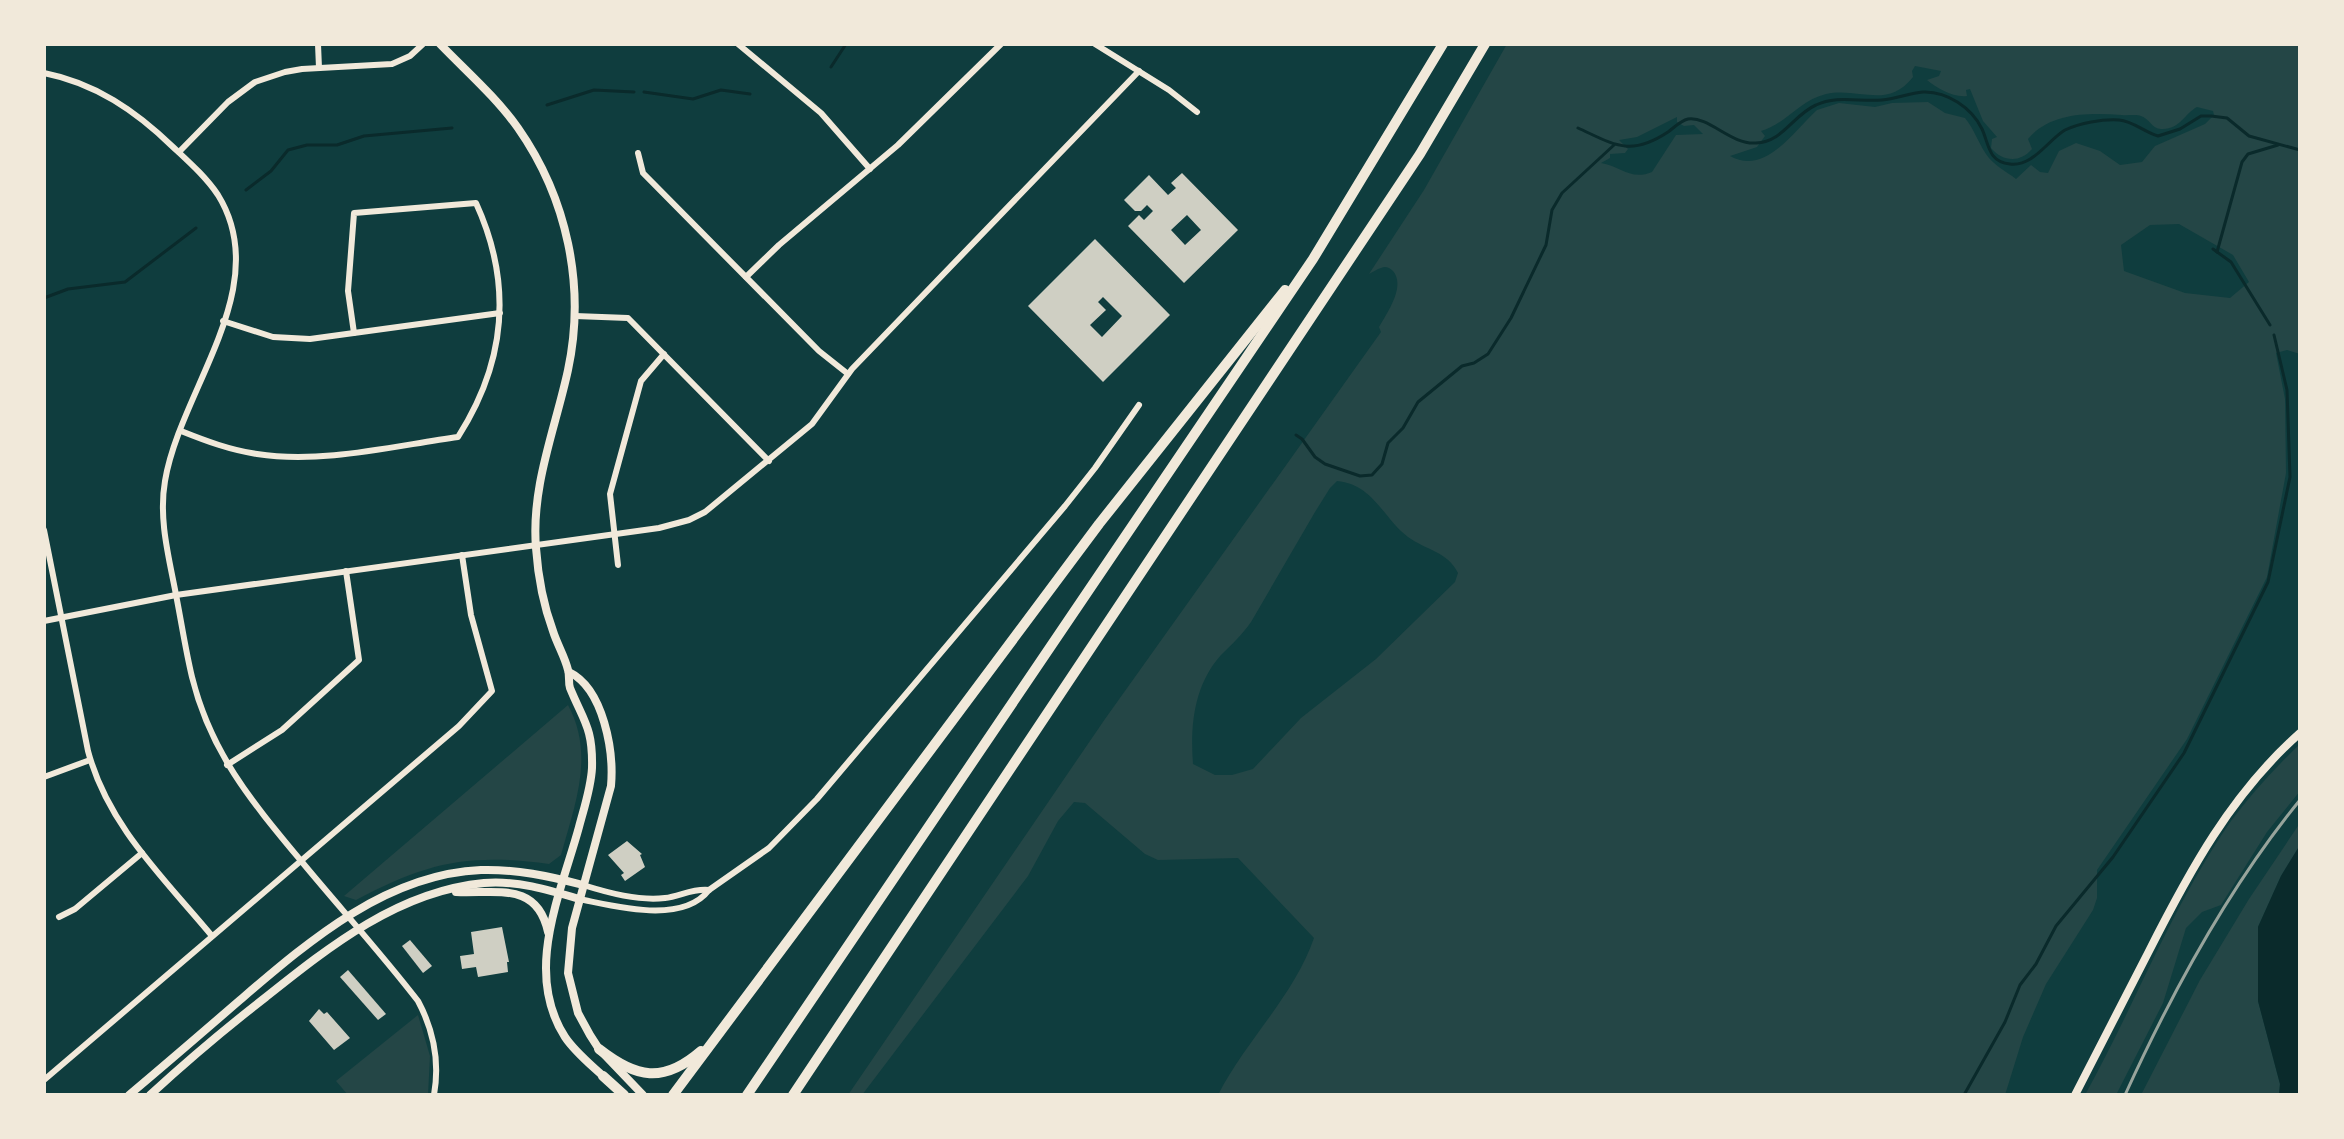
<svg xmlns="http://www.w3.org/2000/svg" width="2344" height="1139" font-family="'Source Sans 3',sans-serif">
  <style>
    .green { fill: #244646; fill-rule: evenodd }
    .water { fill: #0a2a2b }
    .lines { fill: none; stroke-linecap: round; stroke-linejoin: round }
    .stream { stroke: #0a2a2b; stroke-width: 3 }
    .building { fill: #cfcfc3; fill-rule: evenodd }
    .minor { stroke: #f1e9da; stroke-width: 6 }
    .secondary { stroke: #f1e9da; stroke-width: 8 }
    .motorway { stroke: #f1e9da; stroke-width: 10 }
    .rail { stroke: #97a49c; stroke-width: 3 }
  </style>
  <rect width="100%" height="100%" fill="#0f3d3e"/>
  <!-- green -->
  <g class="green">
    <path d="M1507 44H2300V354L2287 350 2276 353 2285 399 2286 473 2267 577 2187 739 2097 870V898L2093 910 2046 984 2023 1037 2005 1095H1218C1246 1040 1294 996 1314 938L1238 858 1158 860 1145 854 1085 803 1074 802 1058 821 1028 876 862 1095H848L1105 719 1381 332 1379 327C1387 313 1406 286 1393 271 1389 267 1385 266 1381 268 1377 269 1373 272 1369 274L1424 190ZM1915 66 1941 71 1939 76 1927 80C1936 88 1954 98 1967 96L1966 90 1970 89 1983 121 1997 137 1992 139 1991 148C2003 162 2020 163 2032 149L2028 139C2051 112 2089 113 2122 115 2127 116 2136 114 2141 116 2149 118 2152 129 2161 129 2180 130 2184 114 2197 107L2213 111 2214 115 2205 124 2155 146 2142 162 2120 165 2100 151 2076 143 2059 151 2048 173 2040 172 2031 165 2016 179C2006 171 1994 166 1986 154 1978 142 1974 129 1965 118L1945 113 1928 102 1892 103 1875 107 1839 103 1817 110C1794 131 1765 176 1730 156L1757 147 1765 136 1761 131C1786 124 1800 100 1826 94 1860 87 1887 110 1913 77L1912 71ZM1677 117V122L1684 126 1694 125 1703 134 1676 135 1652 172C1631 181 1620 166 1601 163L1610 158V154L1625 153 1628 149 1619 140 1637 137ZM2179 224 2233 255 2249 282 2230 298 2185 293 2124 271 2121 245 2150 225ZM1337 481C1373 484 1383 518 1408 537 1426 550 1448 552 1458 573L1455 582 1376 659 1301 718 1253 769 1232 775H1215L1193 764C1190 725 1194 685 1221 655 1232 644 1242 635 1251 622L1315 512 1330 488Z"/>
    <path d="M568 705C595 755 575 804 561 855L549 864C469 853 427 862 356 900L344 896Z"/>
    <path d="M2300 744V791L2267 832 2221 905 2202 912 2186 928 2163 1003 2116 1095H2085C2135 1005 2172 906 2231 821 2252 793 2275 768 2300 744Z"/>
    <path d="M2300 823V845L2281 876 2258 927V1001L2280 1084 2279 1095H2141L2200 980 2249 899Z"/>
    <path d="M418 1015 430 1056 428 1095H348L336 1081Z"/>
  </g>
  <!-- water -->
  <path class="water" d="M2300 845V1095H2279L2280 1084 2258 1001V927L2281 876Z"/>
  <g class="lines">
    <!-- stream -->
    <g class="stream">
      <path d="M831 67 846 44"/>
      <path d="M644 92 693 99 721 90 750 94"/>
      <path d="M547 105 594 90 634 92"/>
      <path d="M1578 128C1615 145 1630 157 1668 132 1675 127 1680 121 1688 119 1709 116 1731 145 1756 143 1783 142 1793 115 1816 105 1837 95 1859 102 1882 100 1896 99 1909 93 1923 92 1947 91 1972 108 1982 129 1989 144 1988 162 2010 164 2033 167 2048 140 2065 130 2080 123 2102 119 2119 120 2133 121 2144 132 2158 136L2180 129 2201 116H2211L2227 118 2249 136 2300 150"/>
      <path d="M246 190 271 171 288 150 307 145H337L364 136 452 128"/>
      <path d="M2213 249 2231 262 2270 325"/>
      <path d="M2217 252 2242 162 2248 154 2278 145"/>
      <path d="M44 298 68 289 125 282 196 228"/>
      <path d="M1296 435 1302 439 1315 457 1325 464 1360 476 1372 475 1382 464 1388 443 1403 428 1418 402 1462 366 1474 363 1488 354 1511 318 1546 245 1552 210 1562 193 1614 145"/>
      <path d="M1964 1095 2005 1022 2020 985 2036 964 2056 926 2113 857 2184 753 2268 582 2290 477 2287 390 2274 335"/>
    </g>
  </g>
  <!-- building -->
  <g class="building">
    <path d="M1182 173 1238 230 1184 283 1128 226 1139 215 1144 220 1153 211 1147 205 1141 211H1135L1124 200 1149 175 1168 195 1176 188 1171 183ZM1187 215 1201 230 1185 245 1171 230Z"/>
    <path d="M1095 239 1170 315 1103 382 1028 306ZM1103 297 1122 316 1102 337 1090 325 1106 310 1098 302Z"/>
    <path d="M627 841 642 854 640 855 645 867 625 881 621 875 624 873 608 855Z"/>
    <path d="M502 927 509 962H507L508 972 478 977 476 967 462 969 460 956 474 954 471 932Z"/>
    <path d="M410 940 432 966 423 973 402 946Z"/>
    <path d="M348 970 386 1014 378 1020 340 977Z"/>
    <path d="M319 1009 324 1014 327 1012 350 1038 334 1050 309 1021Z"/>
  </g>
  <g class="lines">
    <!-- minor -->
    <g class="minor">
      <path d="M318 44 319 68"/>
      <path d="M738 44 821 113 870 169"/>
      <path d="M1095 44 1169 90 1197 112"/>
      <path d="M44 73C95 83 136 111 173 147 189 162 206 177 218 195 275 287 180 390 165 481 158 521 170 561 177 600 182 626 186 652 192 677 211 754 253 803 302 862 340 908 381 953 418 1001 434 1031 440 1061 434 1095"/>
      <path d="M179 152 228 102 255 82 285 72 302 69 392 64 410 56 423 44"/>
      <path d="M638 153 643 173 819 351 848 374"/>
      <path d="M746 277 779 245 898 145 1001 44"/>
      <path d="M575 316 628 318 769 461"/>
      <path d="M223 321 273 337 310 339 500 313"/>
      <path d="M181 431C206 441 230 450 257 454 322 464 393 446 458 437 506 362 513 284 476 203L354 213 348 291 354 333"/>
      <path d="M44 530 88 751C108 826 164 878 212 936"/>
      <path d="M618 565 610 494 641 381 664 354"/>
      <path d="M44 621 176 595 659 528 689 520 705 512 812 424 852 369 1139 71"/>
      <path d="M227 765 282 730 359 660 346 571"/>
      <path d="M44 777 90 760"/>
      <path d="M583 885C609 893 638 901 665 898 680 896 694 888 709 890"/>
      <path d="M579 899C615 906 682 925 709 890L769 848 817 799 1065 506 1095 468 1139 405"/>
      <path d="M59 917 75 909 142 853"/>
      <path d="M44 1080 459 726 492 691 471 615 462 555"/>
    </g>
    <!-- secondary -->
    <g class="secondary">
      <path d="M440 44C466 71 496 97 518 128 567 198 586 286 568 370 555 430 531 486 536 548 538 576 543 604 553 631 557 644 565 657 568 670 570 676 568 682 570 688 584 722 593 728 592 768 591 788 584 808 579 827 561 893 523 972 565 1037 575 1052 590 1064 603 1076"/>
      <path d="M569 672C604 689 614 752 611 786L572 928 568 973 578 1013 590 1035 599 1049 643 1095"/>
      <path d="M456 892C496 894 537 881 548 932"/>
      <path d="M129 1095C166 1064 203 1032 240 1000 309 941 386 874 481 870 516 869 549 876 583 885"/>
      <path d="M150 1095C187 1061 226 1028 266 997 330 946 399 891 484 883 516 880 549 890 579 899"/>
      <path d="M2075 1095C2099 1048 2124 1000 2148 953 2189 872 2231 794 2300 733"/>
    </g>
    <!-- motorway -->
    <g class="motorway">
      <path d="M599 1049C636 1078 663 1084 701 1051"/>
      <path d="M603 1076 624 1095"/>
      <path d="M673 1095 1099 524 1285 290"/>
      <path d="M747 1095 1313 259 1443 44"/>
      <path d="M793 1095 1420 154 1485 44"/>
    </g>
    <!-- rail -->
    <path class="rail" d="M2125 1095C2172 992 2228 888 2300 800"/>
  </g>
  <!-- border -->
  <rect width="2344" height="1139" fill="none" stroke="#f1e9da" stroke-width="92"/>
</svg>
